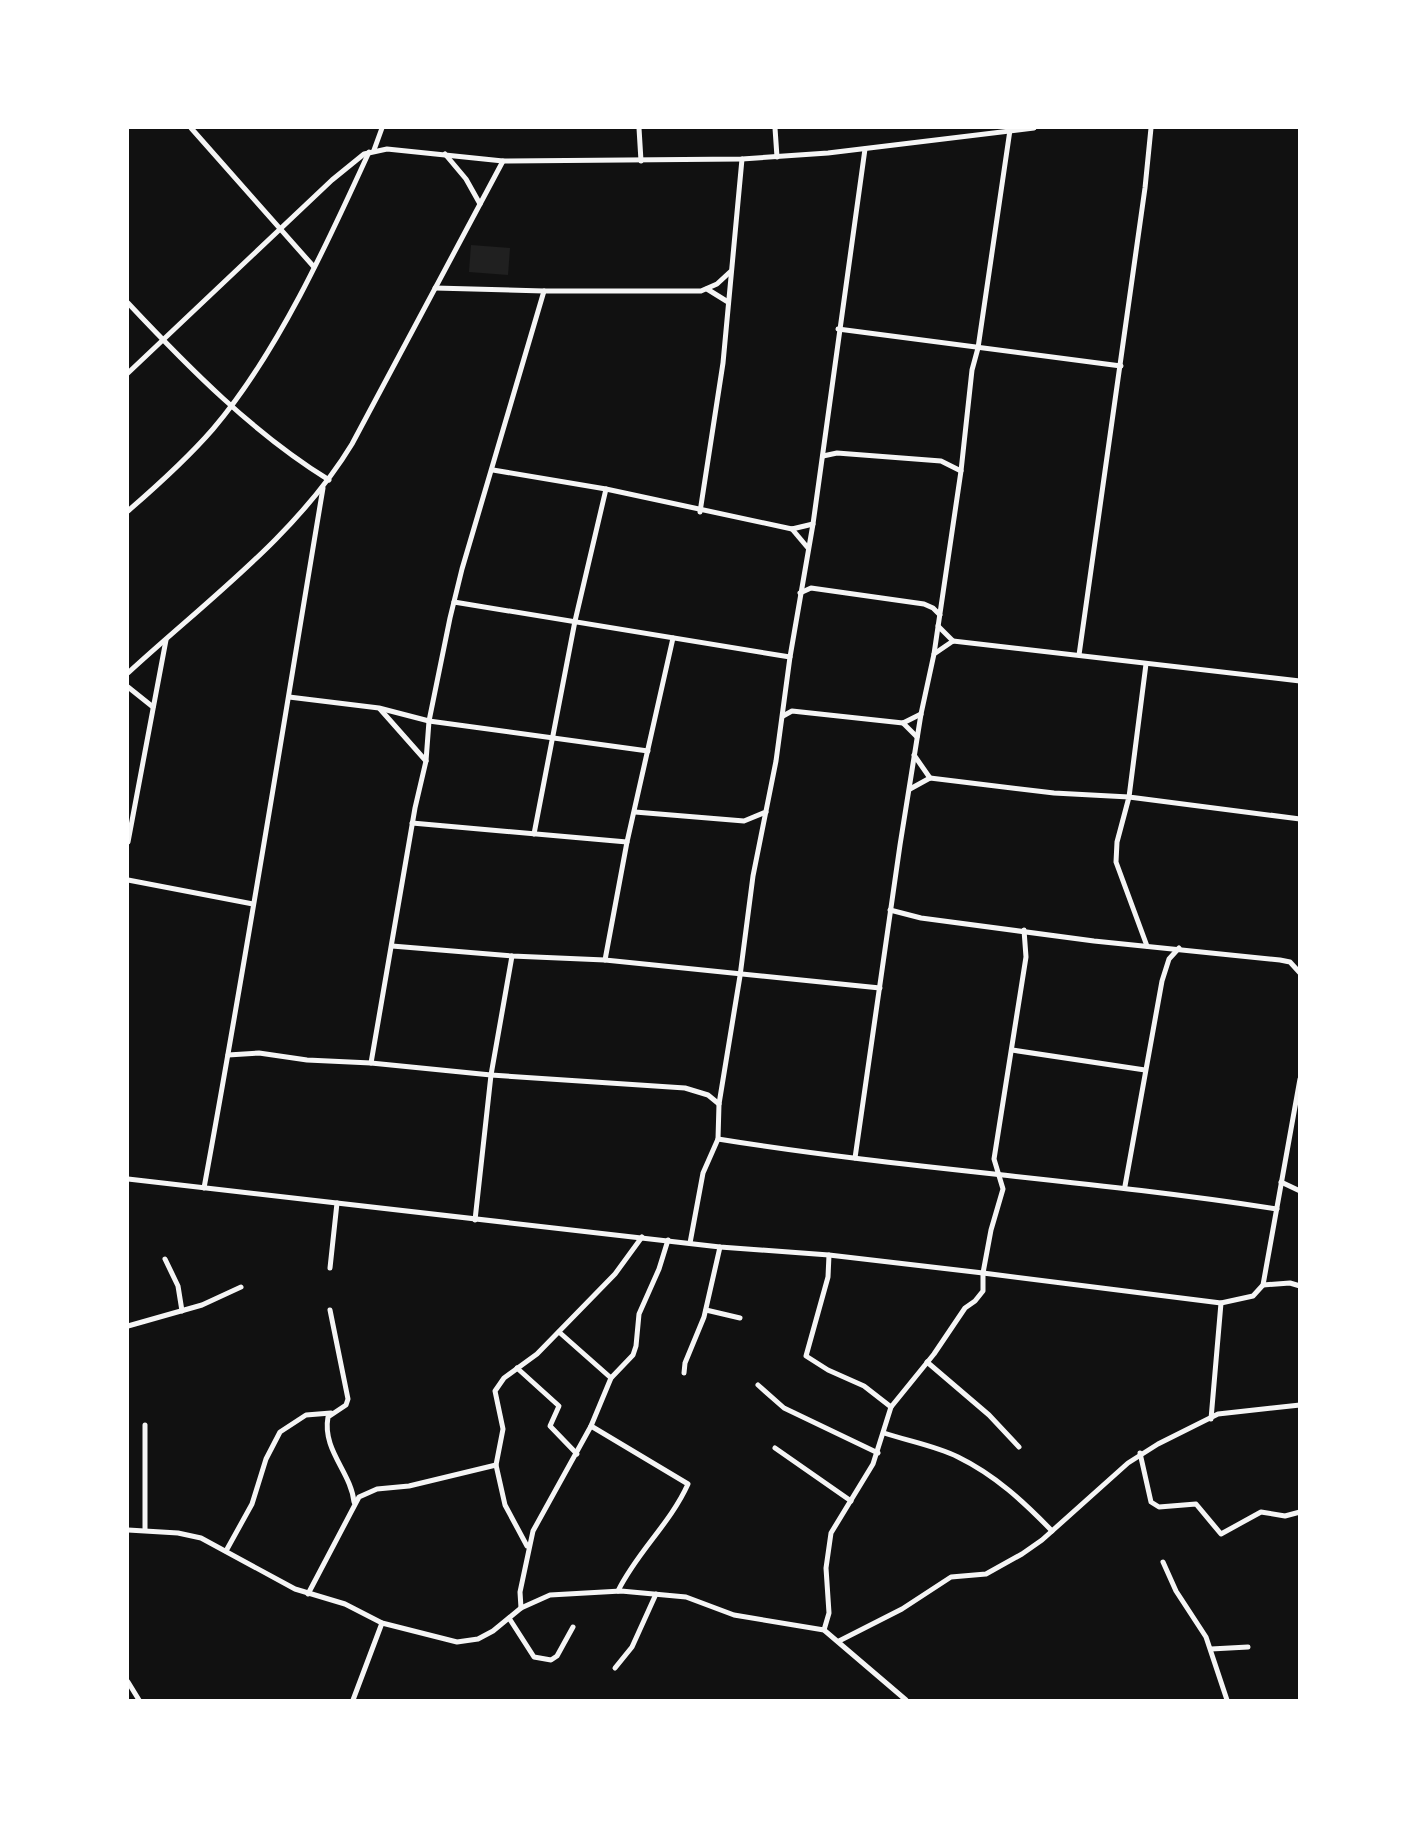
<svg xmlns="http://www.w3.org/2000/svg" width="1427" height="1828" font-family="Inter,sans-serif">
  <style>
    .green { fill: #202020 }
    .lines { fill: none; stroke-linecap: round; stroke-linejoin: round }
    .minor { stroke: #f5f5f5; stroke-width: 5 }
  </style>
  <rect width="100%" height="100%" fill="#111"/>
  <!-- green -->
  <path class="green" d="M471 245 510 248 508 275 469 272Z"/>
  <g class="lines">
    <!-- minor -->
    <g class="minor">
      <path d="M191 128 314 267"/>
      <path d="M639 128 641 161"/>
      <path d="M775 128 777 157"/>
      <path d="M374 150 382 128"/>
      <path d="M445 154 466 179 480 204"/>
      <path d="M435 288 544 291H701L717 284 730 272"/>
      <path d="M707 289 728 302"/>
      <path d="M128 303C189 368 253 433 329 480"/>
      <path d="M838 329 1121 366"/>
      <path d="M128 373 332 180 364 154 387 149 503 161 742 159 828 153 1034 128"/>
      <path d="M823 456 837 453 941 461 961 471"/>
      <path d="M493 470 606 489 792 529 813 524"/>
      <path d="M128 511C158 485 187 459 213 429 277 354 328 242 369 152"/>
      <path d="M700 512 723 363 742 159"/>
      <path d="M792 529 808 548"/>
      <path d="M800 593 811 588 924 604 933 608 940 615"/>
      <path d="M454 602 790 657"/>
      <path d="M938 626 953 641"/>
      <path d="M934 654 961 471 972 370 978 348 1010 130"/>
      <path d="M1079 655 1145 188 1151 128"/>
      <path d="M1146 664 1129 797 1300 819"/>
      <path d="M128 673C205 602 297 535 352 444L503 161"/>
      <path d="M128 687 153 707"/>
      <path d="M289 697 379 708 429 721 648 751"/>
      <path d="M380 709 426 761"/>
      <path d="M783 716 792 711 903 723 921 714"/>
      <path d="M903 723 917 737"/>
      <path d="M914 755 930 778"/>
      <path d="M910 789 930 778 1054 793 1129 797 1117 842 1116 862 1147 946"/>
      <path d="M635 812 744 821 766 812"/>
      <path d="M412 823 627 842"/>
      <path d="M534 834 575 621 606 489"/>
      <path d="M128 842 166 640"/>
      <path d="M128 880 253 904"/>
      <path d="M890 910 921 918 1094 941 1280 960 1290 962 1300 973"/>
      <path d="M392 946 512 956 605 960 880 988"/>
      <path d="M605 960 627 842 673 638"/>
      <path d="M1012 1050 1145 1070"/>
      <path d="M228 1055 259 1053 307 1060 371 1063 491 1075 685 1088 708 1095 719 1104"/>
      <path d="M371 1063 415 808 426 761 429 721 450 618 462 569 544 291"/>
      <path d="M718 1139C903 1169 1091 1180 1277 1209"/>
      <path d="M855 1158 900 845 921 714 934 654 953 641 1300 681"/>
      <path d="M128 1179 720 1247 829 1255 983 1273 1221 1303 1253 1296 1263 1285 1300 1079"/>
      <path d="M1281 1182 1300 1191"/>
      <path d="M1125 1186 1162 981 1169 959 1179 948"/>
      <path d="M204 1188C247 955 284 721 323 488"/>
      <path d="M475 1220 491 1075 512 956"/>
      <path d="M690 1243 703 1173 718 1139 719 1104 740 976 753 876 776 761 790 657 813 524 865 149"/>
      <path d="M829 1255 828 1277 806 1356 828 1370 864 1386 891 1407"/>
      <path d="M165 1259 178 1286 182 1311"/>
      <path d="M330 1268 337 1203"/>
      <path d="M1263 1285 1290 1283 1300 1286"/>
      <path d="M330 1310 348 1399 346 1405 328 1417C322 1450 351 1472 354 1502"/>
      <path d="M706 1310 740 1318"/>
      <path d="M128 1326 202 1305 241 1287"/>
      <path d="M559 1332 611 1378"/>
      <path d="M927 1362 989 1415 1019 1447"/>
      <path d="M517 1368 559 1406 550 1426 577 1454"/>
      <path d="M684 1373 685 1363 704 1317 720 1247"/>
      <path d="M758 1385 784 1408 878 1453"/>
      <path d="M1211 1419 1221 1303"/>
      <path d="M145 1425V1530"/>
      <path d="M591 1426 688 1484C670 1524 637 1552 618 1591"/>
      <path d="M884 1433C908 1441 936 1446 958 1457 995 1475 1024 1502 1052 1531"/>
      <path d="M775 1448 851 1501"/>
      <path d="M1140 1453 1151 1502 1159 1507 1196 1504 1221 1534 1261 1512 1285 1516 1300 1512"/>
      <path d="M128 1530 178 1533 201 1538 295 1589 345 1604 382 1623 457 1642 478 1639 493 1631 521 1608 550 1595 621 1591 686 1597 734 1615 824 1630 906 1700"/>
      <path d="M527 1546 505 1505 496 1465 503 1429 495 1391 504 1378 537 1354 615 1274 642 1237"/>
      <path d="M226 1551 252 1504 266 1459 280 1432 306 1415 331 1413"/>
      <path d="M1163 1562 1176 1591 1206 1637 1227 1700"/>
      <path d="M308 1594 359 1497 377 1489 409 1486 496 1465"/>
      <path d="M521 1608 520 1592 533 1531 591 1426 611 1378 633 1355 636 1346 639 1314 659 1269 668 1240"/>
      <path d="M509 1618 534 1657 551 1660 557 1656 573 1627"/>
      <path d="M824 1630 829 1613 826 1568 831 1533 873 1464 891 1407 934 1354 965 1308 975 1301 983 1291V1273L991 1230 1003 1189 994 1159 1026 957 1024 930"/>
      <path d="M839 1641 902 1609 951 1577 986 1574 1022 1554 1042 1540 1128 1463 1158 1444 1218 1414 1300 1405"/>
      <path d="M1211 1649 1248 1647"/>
      <path d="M615 1668 632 1647 656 1594"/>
      <path d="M128 1682 139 1700"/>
      <path d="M353 1700 382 1623"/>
    </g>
  </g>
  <!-- border -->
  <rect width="1427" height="1828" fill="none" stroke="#ffffff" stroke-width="258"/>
</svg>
